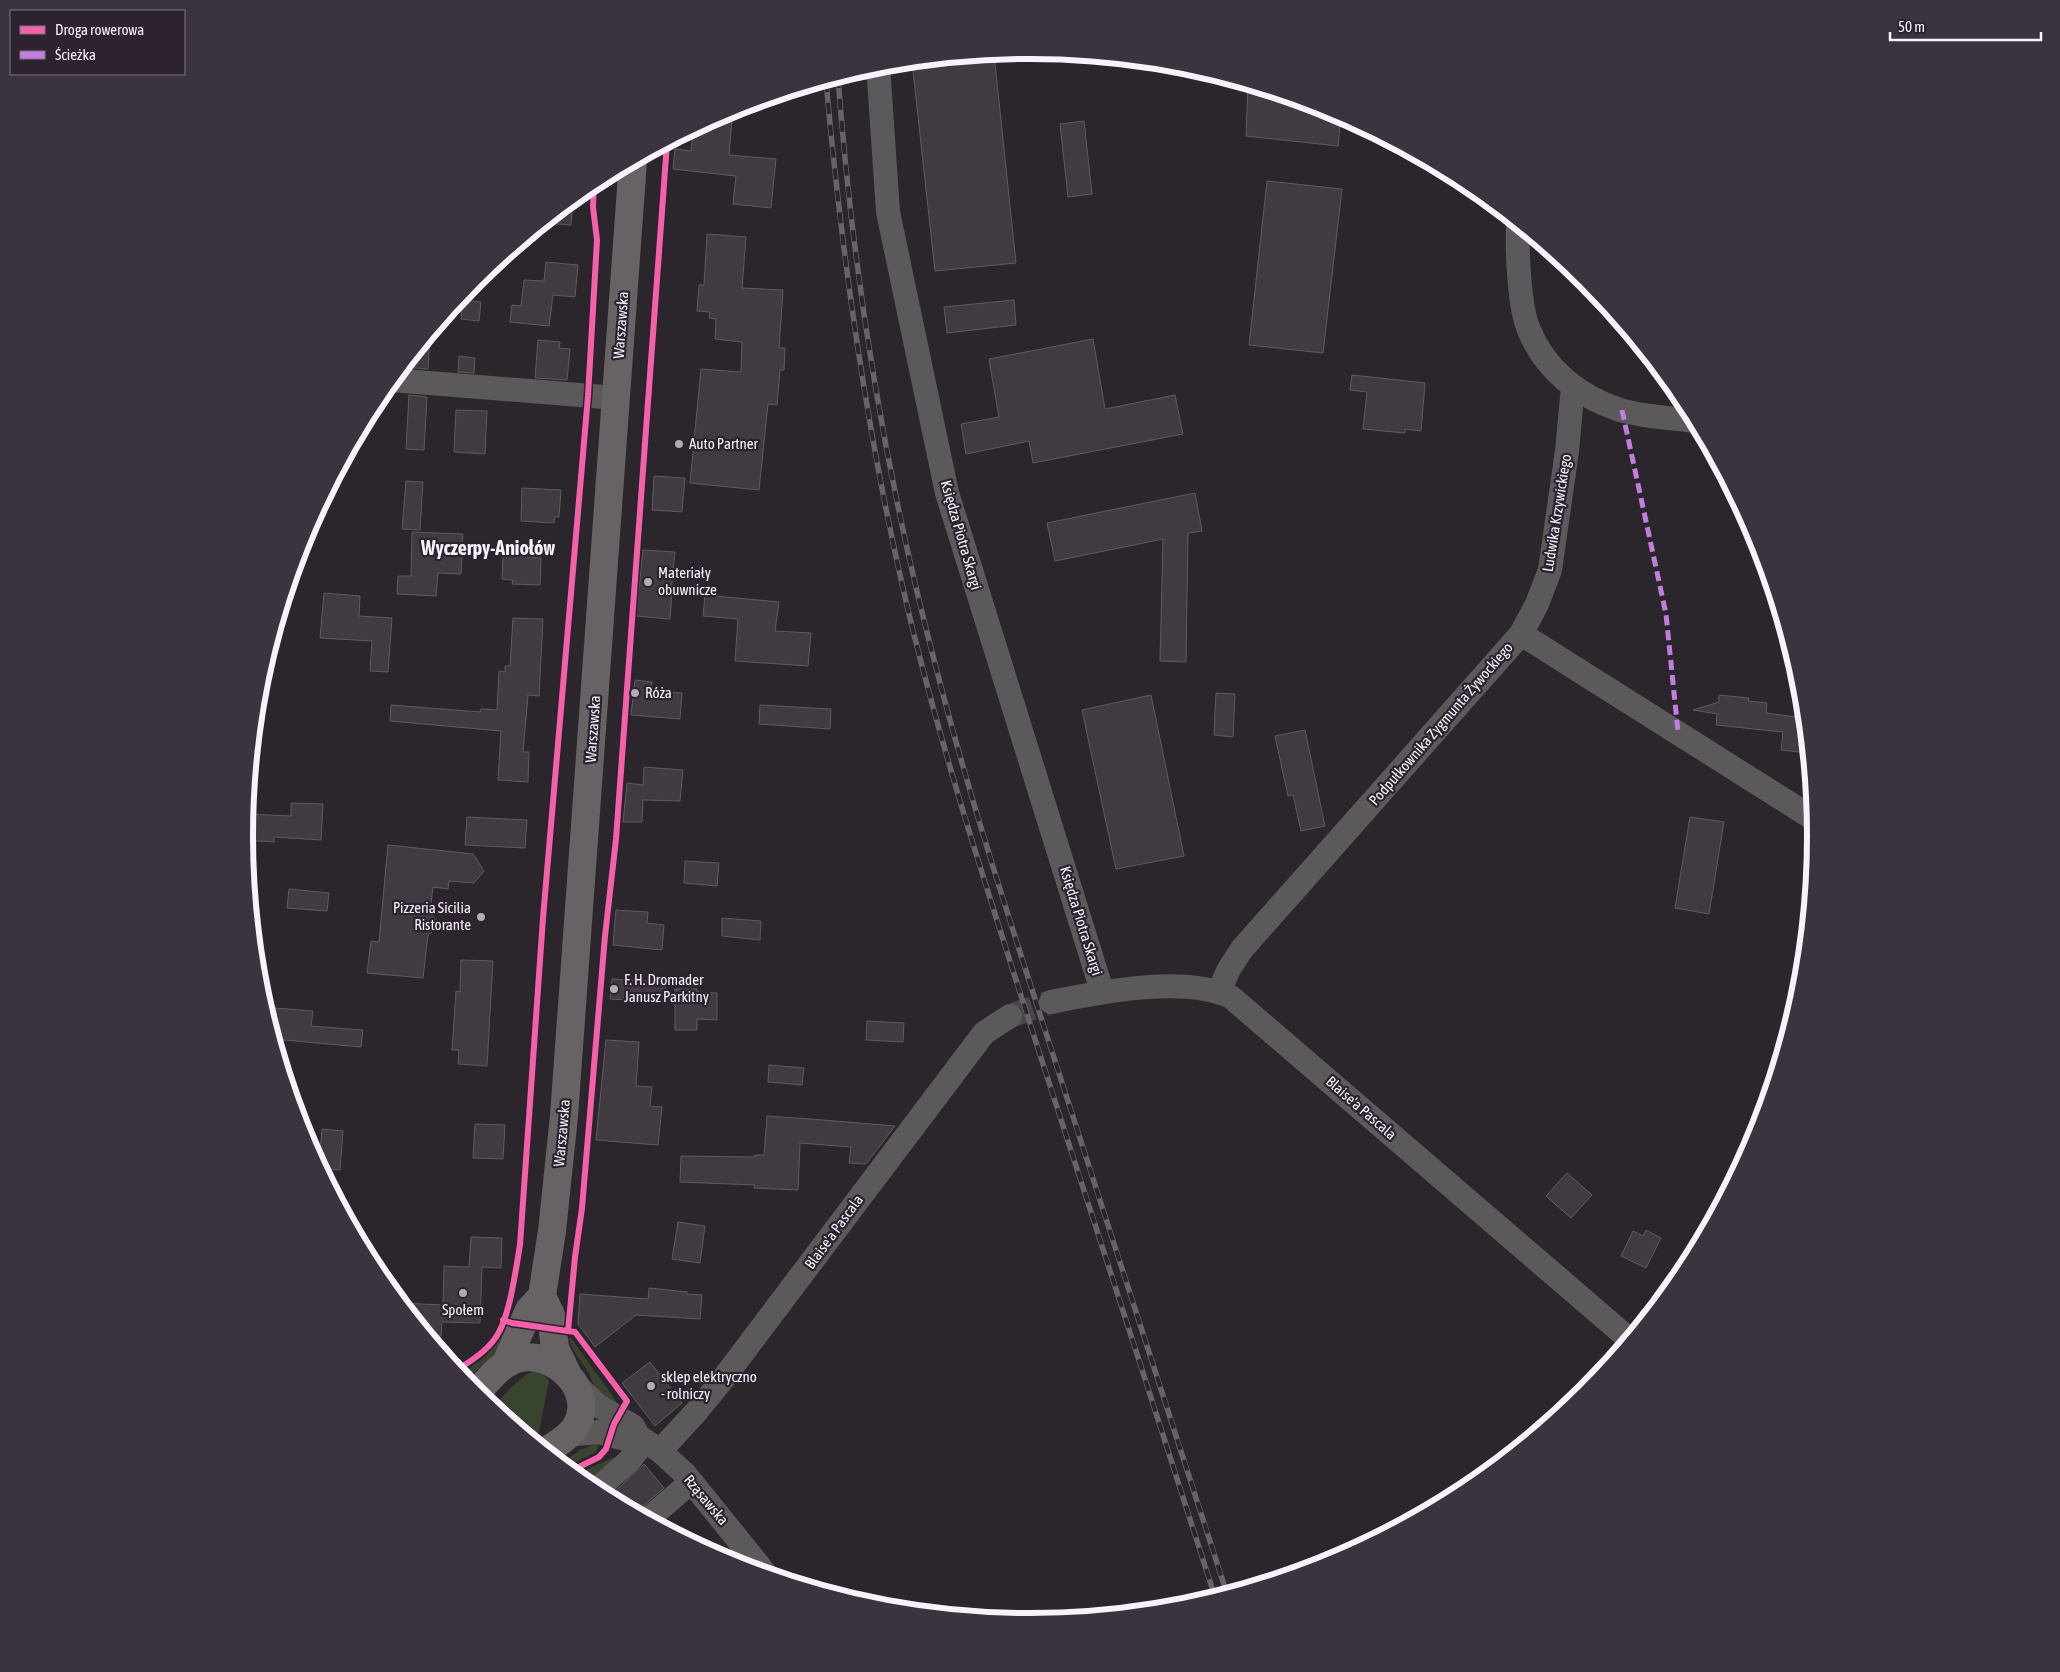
<svg xmlns="http://www.w3.org/2000/svg" width="2060" height="1672" font-family="'Asap Condensed',sans-serif">
  <style>
    .green { fill: #39442f }
    .building { fill: #3f3b41; stroke: #5e5a5f }
    .lines { fill: none; stroke-linecap: round; stroke-linejoin: round }
    .minor-tunnel { stroke: #4a454b; stroke-width: 24; stroke-dasharray: 24 12; stroke-linecap: butt }
    .minor { stroke: #5c595a; stroke-width: 24 }
    .major { stroke: #676263; stroke-width: 28 }
    .rail-casing { stroke: #676366; stroke-width: 5.5 }
    .rail { stroke: #2c2230; stroke-width: 4; stroke-dasharray: 11; stroke-linecap: butt }
    .quiet { stroke: #c07fdc; stroke-width: 5; stroke-dasharray: 10 5; stroke-linecap: butt }
    .cycleway-casing { stroke: #2c2230; stroke-width: 9 }
    .cycleway { stroke: #f560ab; stroke-width: 6 }
    .poi-dot { fill: #b1abb3; stroke: #2c2230; stroke-width: 2 }
    .labels { text-anchor: middle; stroke-width: 4.5; stroke-linejoin: round; paint-order: stroke }
    .street-label { font-size: 15px; fill: #f9f2fb; stroke: #2c2230 }
    .poi-label { font-size: 15px; fill: #f9f2fb; stroke: #2c2230; text-anchor: start }
    .district-label { font-size: 20px; font-weight: bold; fill: #f9f2fb; stroke: #2c2230 }
    .rim { fill: none; stroke: #f9f2fb; stroke-width: 6 }
  </style>
  <rect width="100%" height="100%" fill="#2b262c"/>
  <!-- green -->
  <g class="green">
    <path d="M505 1331 496 1356 488 1360 465 1380 460 1375 486 1356Z"/>
    <path d="M568 1338H571L614 1398 616 1402 614 1407 597 1392 588 1371 575 1353Z"/>
    <path d="M535 1371 544 1375 549 1381 539 1432 530 1438 495 1409C499 1397 524 1373 535 1371Z"/>
    <path d="M599 1442 597 1451 594 1453 566 1467 562 1463 580 1450Z"/>
    <path d="M614 1457 621 1458 592 1488 576 1474Z"/>
  </g>
  <!-- building -->
  <g class="building">
    <path d="M994 54 1016 263 935 271 912 62Z"/>
    <path d="M1248 85 1331 110 1341 115 1338 146 1246 136Z"/>
    <path d="M733 109 729 155 776 159 771 208 733 204 736 176 673 169 675 149 691 151 693 129Z"/>
    <path d="M1084 121 1092 194 1068 197 1060 124Z"/>
    <path d="M1267 181 1342 189 1323 353 1249 345Z"/>
    <path d="M573 199 571 225 544 223 560 210Z"/>
    <path d="M707 234 746 237 742 288 783 290 779 348H785L784 370H780L777 405 768 404 759 490 690 483 701 369 741 372 742 342 715 339 716 319 709 318 710 312 697 311 699 285H704Z"/>
    <path d="M546 262 578 265 575 297 553 295 549 326 510 322 512 305 521 306 524 280 544 281Z"/>
    <path d="M462 300 481 302 479 321 461 319Z"/>
    <path d="M1014 300 1016 325 947 333 944 307Z"/>
    <path d="M430 334 428 369 403 367 413 354Z"/>
    <path d="M1093 339 1105 409 1175 395 1183 434 1033 463 1029 441 966 454 961 424 999 417 989 359Z"/>
    <path d="M538 340 560 342 559 348 570 349 567 380 535 378Z"/>
    <path d="M459 356 475 358 474 373 458 372Z"/>
    <path d="M1352 375 1425 383 1421 431 1405 429V433L1363 429 1367 392 1350 390Z"/>
    <path d="M409 395 427 397 424 450 406 449Z"/>
    <path d="M456 410 487 411 485 454 454 452Z"/>
    <path d="M654 476 685 478 682 512 652 510Z"/>
    <path d="M406 481 423 482 420 530 402 529Z"/>
    <path d="M522 488 561 490 559 517H555L554 523 521 521Z"/>
    <path d="M1195 493 1202 531 1188 533 1186 662 1160 661 1163 539 1055 561 1047 523Z"/>
    <path d="M412 532 463 534 461 574 438 573 436 596 397 594 398 576H411Z"/>
    <path d="M643 550 675 552 671 592H672L670 619 636 616Z"/>
    <path d="M503 555 541 558 540 585 512 584 513 580 502 579Z"/>
    <path d="M324 593 360 596 359 616 392 618 388 672 370 671 372 641 320 638Z"/>
    <path d="M705 595 779 602 775 631 811 633 808 666 735 661 738 619 703 616Z"/>
    <path d="M513 618 543 619 539 696 528 695 523 752H529L528 782 498 780 501 731 390 721 391 705 480 712 481 709 497 710 499 671 505 672V666H510Z"/>
    <path d="M635 680 652 682 651 691 682 693 680 719 631 715Z"/>
    <path d="M1216 693 1235 694 1233 737 1214 735Z"/>
    <path d="M1151 695 1184 856 1116 869 1082 710Z"/>
    <path d="M1719 695 1749 698 1748 701 1767 703 1766 713 1804 718 1808 753 1781 750 1783 732 1716 725 1717 714 1693 710 1719 702Z"/>
    <path d="M760 705 831 709 830 729 759 724Z"/>
    <path d="M1305 730 1325 826 1301 831 1293 795 1288 796 1275 736Z"/>
    <path d="M644 767 683 770 680 801 643 800 642 822H623L627 783 643 785Z"/>
    <path d="M291 803 323 804 321 840 274 837V842L244 840 246 814 291 816Z"/>
    <path d="M467 817 527 820 525 848 465 845Z"/>
    <path d="M1690 817 1724 822 1709 914 1675 908Z"/>
    <path d="M388 845 473 854 484 871 474 883 449 881 448 889 433 887 430 913 440 925 428 935 423 978 367 973 371 941 379 942Z"/>
    <path d="M685 861 719 863 717 886 684 883Z"/>
    <path d="M289 889 329 893 327 911 287 908Z"/>
    <path d="M616 910 648 912 647 923 664 925 662 950 613 945Z"/>
    <path d="M722 918 761 921 760 940 722 936Z"/>
    <path d="M461 960 493 961 487 1066 458 1064 459 1050H452L456 991 460 992Z"/>
    <path d="M612 979 666 982 664 1002 610 999Z"/>
    <path d="M675 989H697V992L717 993V1020L697 1019V1030H675Z"/>
    <path d="M275 1008 313 1011 311 1026 363 1030 361 1047 274 1039 272 1033Z"/>
    <path d="M867 1021 904 1023 903 1042 866 1040Z"/>
    <path d="M606 1040 639 1042 636 1086 652 1087 650 1106 662 1107 658 1145 596 1140Z"/>
    <path d="M769 1065 804 1068 802 1085 768 1082Z"/>
    <path d="M767 1116 811 1119 895 1126 866 1164 849 1163 851 1147 800 1143 798 1190 754 1188 755 1185 680 1182 681 1156 755 1157V1155H764Z"/>
    <path d="M475 1124 505 1125 503 1159 473 1158Z"/>
    <path d="M322 1129 343 1131 340 1170 320 1168 319 1165Z"/>
    <path d="M1567 1173 1592 1195 1571 1218 1546 1196Z"/>
    <path d="M678 1222 705 1226 700 1263 672 1259Z"/>
    <path d="M1646 1230 1661 1238 1646 1268 1621 1256 1633 1231 1643 1236Z"/>
    <path d="M471 1237 502 1238 501 1268 482 1267 480 1323 442 1322 441 1336 428 1335 402 1303 443 1305 444 1266 469 1267Z"/>
    <path d="M649 1288 687 1292V1294L702 1295 700 1319 636 1315 595 1347 578 1324 580 1294 648 1299Z"/>
    <path d="M650 1362 682 1403 655 1426 622 1383Z"/>
    <path d="M644 1464 664 1488 636 1512 608 1498Z"/>
  </g>
  <g class="lines">
    <!-- minor-tunnel -->
    <path class="minor-tunnel" d="M1010 1016 1051 1002"/>
    <!-- minor -->
    <g class="minor">
      <path d="M878 65 888 212 947 493 1102 991"/>
      <path d="M1518 225C1517 250 1519 308 1529 330 1545 370 1580 397 1620 410 1644 417 1671 418 1695 421"/>
      <path d="M392 380 617 398"/>
      <path d="M1521 634 1537 604 1550 570 1567 451 1573 387"/>
      <path d="M1219 991 1229 969 1242 949 1521 634 1814 819"/>
      <path d="M1051 1002C1101 992 1184 975 1231 997L1629 1339"/>
      <path d="M575 1384 597 1405 633 1426 638 1436 660 1451 685 1474 765 1573"/>
      <path d="M567 1435 598 1432 626 1439 638 1436"/>
      <path d="M660 1451 696 1412 723 1379 984 1033 1010 1016"/>
      <path d="M595 1491 629 1461 645 1441"/>
      <path d="M648 1519 691 1482"/>
    </g>
    <!-- major -->
    <g class="major">
      <path d="M506 1363 529 1310 542 1296"/>
      <path d="M567 1373 555 1348 551 1315 542 1296 552 1231 564 1116 633 161"/>
      <path d="M477 1394C486 1381 501 1364 517 1359 553 1348 597 1391 576 1426 570 1436 556 1445 546 1451"/>
    </g>
    <defs>
      <g id="rail">
        <path d="M838 77C853 279 886 480 938 675 975 818 1022 958 1067 1098 1120 1263 1174 1428 1227 1594"/>
        <path d="M826 81C842 259 867 436 908 610 945 764 995 914 1043 1064 1101 1242 1158 1419 1215 1597"/>
      </g>
    </defs>
    <!-- rail casing -->
    <use href="#rail" class="rail-casing"/>
    <!-- rail -->
    <use href="#rail" class="rail"/>
    <!-- quiet -->
    <path class="quiet" d="M1622 410 1666 614 1678 732"/>
    <defs>
      <g id="cycleway">
        <path d="M503 1320 512 1323 568 1331"/>
        <path d="M456 1370C472 1361 491 1348 499 1332 510 1313 516 1268 520 1245L543 918 588 396 597 240 593 207 594 182"/>
        <path d="M571 1471 599 1457 606 1449 614 1424 627 1401 575 1332 568 1331 575 1257 582 1208 605 936 616 839 667 143"/>
      </g>
    </defs>
    <!-- cycleway casing -->
    <use href="#cycleway" class="cycleway-casing"/>
    <!-- cycleway -->
    <use href="#cycleway" class="cycleway"/>
  </g>
  <!-- markers -->
  <g class="poi-dot">
    <circle cx="679" cy="444" r="5"/>
    <circle cx="648" cy="582" r="5"/>
    <circle cx="635" cy="693" r="5"/>
    <circle cx="481" cy="917" r="5"/>
    <circle cx="614" cy="989" r="5"/>
    <circle cx="463" cy="1293" r="5"/>
    <circle cx="651" cy="1386" r="5"/>
  </g>
  <g class="labels">
    <!-- street labels -->
    <g class="street-label">
      <text transform="translate(621 325) rotate(-86)" y="5">Warszawska</text>
      <text transform="translate(1557 513) rotate(-81)" y="5">Ludwika Krzywickiego</text>
      <text transform="translate(961 535) rotate(74)" y="5">Księdza Piotra Skargi</text>
      <text transform="translate(1441 724) rotate(-49)" y="5">Podpułkownika Zygmunta Żywockiego</text>
      <text transform="translate(593 729) rotate(-86)" y="5">Warszawska</text>
      <text transform="translate(1081 921) rotate(73)" y="5">Księdza Piotra Skargi</text>
      <text transform="translate(1361 1108) rotate(41)" y="5">Blaise'a Pascala</text>
      <text transform="translate(562 1133) rotate(-85)" y="5">Warszawska</text>
      <text transform="translate(834 1232) rotate(-54)" y="5">Blaise'a Pascala</text>
      <text transform="translate(706 1500) rotate(50)" y="5">Rząsawska</text>
    </g>
    <!-- poi labels -->
    <g class="poi-label">
      <text x="689" y="449">Auto Partner</text>
      <text x="658" y="578">Materiały<tspan x="658" dy="17">obuwnicze</tspan></text>
      <text x="645" y="698">Róża</text>
      <text x="471" y="913" text-anchor="end">Pizzeria Sicilia<tspan x="471" dy="17">Ristorante</tspan></text>
      <text x="624" y="985">F. H. Dromader<tspan x="624" dy="17">Janusz Parkitny</tspan></text>
      <text x="463" y="1315" text-anchor="middle">Społem</text>
      <text x="661" y="1382">sklep elektryczno<tspan x="661" dy="17">- rolniczy</tspan></text>
    </g>
    <!-- district labels -->
    <g class="district-label">
      <text x="488" y="555">Wyczerpy-Aniołów</text>
    </g>
  </g>
  <!-- crop -->
  <path d="M0 0H2060V1672H0ZM253 836a777 777 0 1 1 1554 0a777 777 0 1 1-1554 0Z" fill="#3c3340" fill-rule="evenodd"/>
  <path class="rim" d="M253 836a777 777 0 1 1 1554 0a777 777 0 1 1-1554 0Z"/>
  <!-- legend -->
  <rect x="10" y="10" width="175" height="65" fill="#2c2230" stroke="#7e7581"/>
  <rect x="20" y="26" width="25" height="8" fill="#f560ab" stroke="#7e7581"/>
  <text x="55" y="35" font-size="15" fill="#f9f2fb">Droga rowerowa</text>
  <rect x="20" y="51" width="25" height="8" fill="#c07fdc" stroke="#7e7581"/>
  <text x="55" y="60" font-size="15" fill="#f9f2fb">Ścieżka</text>
  <!-- scale -->
  <path d="M1890 32v8h151v-8" fill="none" stroke="#f9f2fb" stroke-width="2.5"/>
  <text x="1898" y="32" font-size="15" fill="#f9f2fb" stroke="#2c2230" stroke-width="4" paint-order="stroke">50 m</text>
</svg>
